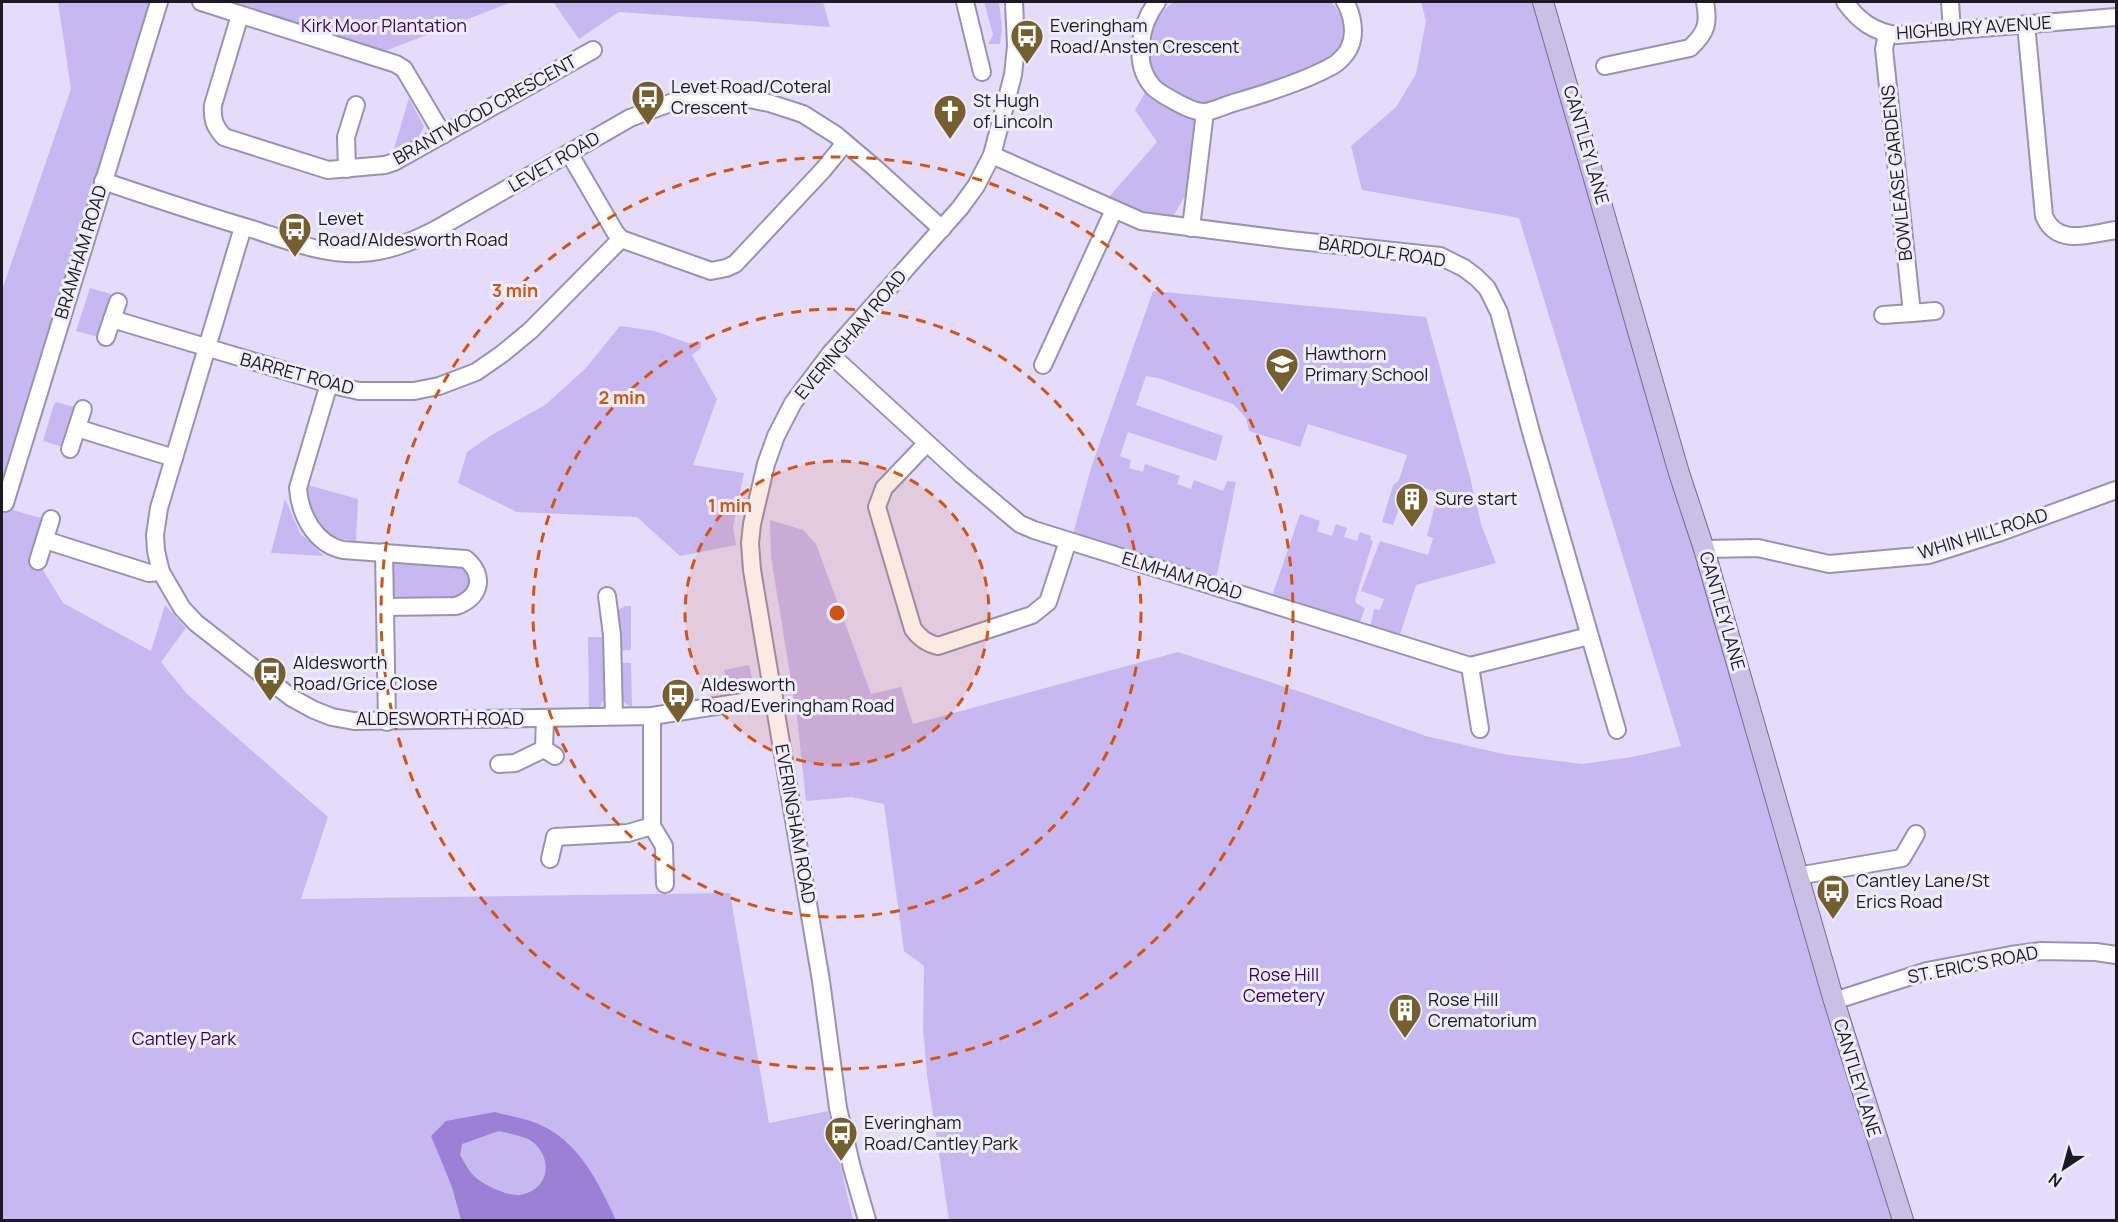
<svg xmlns="http://www.w3.org/2000/svg" width="2118" height="1222" font-family="Manrope,sans-serif">
  <style>
    .green { fill: #c8b8f2 }
    .water { fill: #9c80d6; fill-rule: evenodd }
    .lines { fill: none; stroke-linecap: round; stroke-linejoin: round }
    .minor-casing { stroke: #9a92b0; stroke-width: 20 }
    .major-casing { stroke: #766a96; stroke-width: 22 }
    .minor { stroke: #fff; stroke-width: 16 }
    .major { stroke: #cabfe5; stroke-width: 20 }
    .ring { fill: none; stroke: #d4530e; stroke-width: 3; stroke-dasharray: 10 8 }
    .labels { text-anchor: middle; stroke-width: 6; stroke-linejoin: round; paint-order: stroke }
    .park-label { font-size: 18px; fill: #38006d; stroke: #f0edfa }
    .poi-label { font-size: 18px; fill: #1c1924; stroke: #f0edfa; text-anchor: start }
    .street-label { font-size: 18px; fill: #1c1924; stroke: #f0edfa }
    .centre { fill: #d4530e; stroke: #f0edfa; stroke-width: 3 }
    .ring-label { font-size: 18px; text-anchor: middle; font-weight: bold; fill: #d4530e; stroke: #f0edfa; stroke-width: 6; stroke-linejoin: round; paint-order: stroke }
  </style>
  <rect width="100%" height="100%" fill="#e5dcfc"/>
  <!-- green -->
  <g class="green">
    <path d="M58 2H152L2 490V290L71 89Z"/>
    <path d="M225 2H512L385 51Z"/>
    <path d="M553 2H823L830 27 619 12 579 39Z"/>
    <path d="M984 2H999L1002 30 1000 44H988L993 35Z"/>
    <path d="M1174 2H1331C1343 14 1351 35 1339 51 1329 64 1306 69 1291 75 1269 84 1212 109 1190 102 1183 99 1176 94 1170 91 1151 80 1146 73 1148 51 1149 31 1156 13 1174 2Z"/>
    <path d="M1421 2H1541L1903 1220H949L927 1075 923 1028 924 966 904 951 884 804 851 797 806 801 797 717 771 557 770 520 803 530 816 544 871 694 901 687 913 724 1178 652 1301 692 1426 736 1503 754 1582 764 1632 757 1681 746 1519 218 1362 190 1351 146 1396 107 1416 74 1426 21Z"/>
    <path d="M1146 91 1200 117 1185 196 1172 218 1145 215 1109 197 1157 142 1135 110Z"/>
    <path d="M409 98 424 127 419 136 393 152Z"/>
    <path d="M90 288 111 294 98 337 76 331Z"/>
    <path d="M1153 291 1426 317 1469 473 1481 524 1496 563 1416 585 1399 638 1370 629 1374 609 1380 610 1384 599 1361 591 1380 541 1428 555 1433 538 1427 536 1438 493 1409 482 1393 525 1382 522 1393 485 1399 480 1407 455 1308 424 1300 447 1249 431 1246 418 1233 404 1158 378 1146 376 1136 405 1223 436 1216 461 1128 432 1120 456 1131 460 1129 468 1143 472 1145 464 1180 476 1177 484 1191 489 1194 480 1223 491 1227 481 1236 482 1216 580 1073 534 1091 468Z"/>
    <path d="M620 326 655 331 688 343 701 341V348L692 355 717 399 693 465 744 473 733 527 736 545 680 556 637 517 517 512 458 483 467 452 490 436 545 405 585 369Z"/>
    <path d="M57 402 74 407 76 411 63 447 43 441 54 404Z"/>
    <path d="M308 485 358 499 356 542 327 535 308 506Z"/>
    <path d="M285 499 300 533 324 556 271 553Z"/>
    <path d="M2 507 41 518 30 566 43 570 63 603 151 651 165 605 186 628 161 662 186 693 328 817 301 899 730 893 769 1123 828 1111 853 1220H2Z"/>
    <path d="M1300 514 1320 521 1317 531 1332 536 1336 524 1347 528 1344 537 1357 541 1360 532 1371 536 1370 540 1373 541 1355 600 1357 604 1365 608 1359 625 1272 596Z"/>
    <path d="M384 552 466 559 473 596 385 607Z"/>
    <path d="M625 606H631V650L615 651V612Z"/>
    <path d="M588 637H604V699C601 706 598 711 589 712Z"/>
    <path d="M617 663H631L632 707C613 700 617 680 617 663Z"/>
    <path d="M749 665 753 681 747 690 729 694 724 670Z"/>
  </g>
  <!-- water -->
  <path class="water" d="M495 1112C509 1116 523 1118 536 1123 579 1140 598 1182 616 1220H461L452 1187 431 1136 446 1121ZM499 1131C509 1134 527 1136 534 1143 554 1161 548 1191 519 1195 507 1196 481 1184 473 1175 468 1170 464 1161 460 1155L462 1144Z"/>
  <g class="lines">
    <defs>
      <g id="minor">
        <path d="M201 2 396 64 404 69 443 135"/>
        <path d="M965 2 982 72"/>
        <path d="M1157 2C1140 24 1132 64 1153 87 1159 93 1169 98 1176 102 1185 107 1197 113 1206 112 1215 110 1224 106 1233 103 1264 94 1303 82 1332 66 1338 63 1348 53 1350 46 1356 33 1352 13 1345 2"/>
        <path d="M1845 2C1858 20 1873 32 1897 35L2116 17"/>
        <path d="M1950 2 1952 31"/>
        <path d="M240 15 213 105C212 119 214 126 224 137L328 170 385 165 394 162 593 50"/>
        <path d="M2026 24 2044 216C2057 247 2089 234 2116 230"/>
        <path d="M1605 66 1690 48C1707 32 1709 23 1705 2"/>
        <path d="M569 153 615 232 621 239 711 271 726 268 735 264 823 170 845 143"/>
        <path d="M992 155 1141 221 1290 240 1440 256 1464 268 1476 277 1487 288 1499 312 1531 432 1617 730"/>
        <path d="M347 169 346 137 356 105"/>
        <path d="M103 181C153 198 204 215 255 230 289 241 324 255 361 253 388 252 411 242 435 230L630 118 673 102 714 98 740 97 769 103 803 114 836 135 875 168 942 229"/>
        <path d="M243 227 159 508 155 535 156 551 161 572 182 608 196 623 292 698 314 710 332 717 354 721 652 716 774 697"/>
        <path d="M1191 228 1205 112"/>
        <path d="M1912 313 1935 311"/>
        <path d="M1883 315 1912 313 1884 49 1887 34"/>
        <path d="M112 319 329 384 359 391H414L439 386 476 372 502 354 531 330 621 239"/>
        <path d="M106 337 118 302"/>
        <path d="M830 354 962 475 1020 524 1034 530 1470 666 1589 636"/>
        <path d="M1043 365 1114 210"/>
        <path d="M329 384 298 488C300 515 315 544 343 550L466 559C486 576 480 598 456 606L385 607"/>
        <path d="M77 428 174 458"/>
        <path d="M927 443 884 488 877 507 913 629C920 638 926 643 938 646L1032 615 1048 602 1068 541"/>
        <path d="M70 449 83 409"/>
        <path d="M5 503 159 2"/>
        <path d="M45 540 149 573 161 572"/>
        <path d="M1704 549 1758 548 1829 564 1929 555 1998 533 2116 490"/>
        <path d="M384 552 387 722"/>
        <path d="M38 561 51 519"/>
        <path d="M607 596 612 635 614 716"/>
        <path d="M1470 666 1480 729"/>
        <path d="M544 749 545 718"/>
        <path d="M499 764 515 763 544 749 555 756"/>
        <path d="M652 826 664 846 665 884"/>
        <path d="M550 859 555 837 628 833 652 826V716"/>
        <path d="M1797 876 1902 858 1916 834"/>
        <path d="M1834 1001 1927 971 2011 955 2041 951 2096 952 2116 955"/>
        <path d="M867 1220 852 1168 838 1108 821 981 752 570 750 543 752 524 766 464 776 436 793 403 830 354 960 208 976 186 992 155 1013 75 1016 46 1014 2"/>
      </g>
      <path id="major" d="M1543 2 1679 473 1704 549 1834 1001 1903 1220"/>
    </defs>
    <!-- minor casing -->
    <use href="#minor" class="minor-casing"/>
    <!-- major casing -->
    <use href="#major" class="major-casing"/>
    <!-- minor -->
    <use href="#minor" class="minor"/>
    <!-- major -->
    <use href="#major" class="major"/>
  </g>
  <!-- distance rings -->
  <circle cx="837" cy="613" r="152" fill="#d4530e" fill-opacity=".12"/>
  <g class="ring">
    <circle cx="837" cy="613" r="152"/>
    <circle cx="837" cy="613" r="304"/>
    <circle cx="837" cy="613" r="456"/>
  </g>
  <!-- icons -->
  <defs>
    <symbol id="bus-pin" viewBox="-11 -11 22 30"><path d="M0 17L-7.5 6A9.5 9.5 0 1 1 7.5 6Z" fill="#74602f" stroke="#f0edfa"/><path d="M-5-6H5V4H4V6H2V4H-2V6H-4V4H-5ZM-3.5-4V0h7V-4ZM-3.5 1.2v1.5H-2V1.2ZM2 1.2v1.5H3.5V1.2Z" fill="#fff"/></symbol>
    <symbol id="church-pin" viewBox="-11 -11 22 30"><path d="M0 17L-7.5 6A9.5 9.5 0 1 1 7.5 6Z" fill="#74602f" stroke="#f0edfa"/><path d="M-1.2-6h2.4v3.5h3.3v2.4h-3.3V6h-2.4V-.1h-3.3v-2.4h3.3Z" fill="#fff"/></symbol>
    <symbol id="school-pin" viewBox="-11 -11 22 30"><path d="M0 17L-7.5 6A9.5 9.5 0 1 1 7.5 6Z" fill="#74602f" stroke="#f0edfa"/><path d="M0-5L7-2L0 1L-7-2ZM-4 1L0 2.5L4 1V4Q0 6-4 4Z" fill="#fff"/></symbol>
    <symbol id="building-pin" viewBox="-11 -11 22 30"><path d="M0 17L-7.5 6A9.5 9.5 0 1 1 7.5 6Z" fill="#74602f" stroke="#f0edfa"/><path d="M-4-6H4V6H1V3H-1V6H-4ZM-2.5-4.3h1.7v1.8h-1.7ZM.8-4.3h1.7v1.8H.8ZM-2.5-1h1.7V.8h-1.7ZM.8-1h1.7V.8H.8Z" fill="#fff"/></symbol>
  </defs>
  <g fill-rule="evenodd">
    <use href="#bus-pin" x="1008" y="17" width="38" height="52"/>
    <use href="#bus-pin" x="629" y="78" width="38" height="52"/>
    <use href="#church-pin" x="931" y="92" width="38" height="52"/>
    <use href="#bus-pin" x="276" y="210" width="38" height="52"/>
    <use href="#school-pin" x="1263" y="345" width="38" height="52"/>
    <use href="#building-pin" x="1393" y="480" width="38" height="52"/>
    <use href="#bus-pin" x="251" y="654" width="38" height="52"/>
    <use href="#bus-pin" x="659" y="676" width="38" height="52"/>
    <use href="#bus-pin" x="1814" y="872" width="38" height="52"/>
    <use href="#building-pin" x="1386" y="991" width="38" height="52"/>
    <use href="#bus-pin" x="822" y="1114" width="38" height="52"/>
  </g>
  <g class="labels">
    <!-- park labels -->
    <g class="park-label">
      <text x="384" y="32">Kirk Moor Plantation</text>
      <text x="1284" y="981">Rose Hill<tspan x="1284" dy="21">Cemetery</tspan></text>
      <text x="184" y="1045">Cantley Park</text>
    </g>
    <!-- poi labels -->
    <g class="poi-label">
      <text x="1050" y="32">Everingham<tspan x="1050" dy="21">Road/Ansten Crescent</tspan></text>
      <text x="671" y="93">Levet Road/Coteral<tspan x="671" dy="21">Crescent</tspan></text>
      <text x="973" y="107">St Hugh<tspan x="973" dy="21">of Lincoln</tspan></text>
      <text x="318" y="225">Levet<tspan x="318" dy="21">Road/Aldesworth Road</tspan></text>
      <text x="1305" y="360">Hawthorn<tspan x="1305" dy="21">Primary School</tspan></text>
      <text x="1435" y="505">Sure start</text>
      <text x="293" y="669">Aldesworth<tspan x="293" dy="21">Road/Grice Close</tspan></text>
      <text x="701" y="691">Aldesworth<tspan x="701" dy="21">Road/Everingham Road</tspan></text>
      <text x="1856" y="887">Cantley Lane/St<tspan x="1856" dy="21">Erics Road</tspan></text>
      <text x="1428" y="1006">Rose Hill<tspan x="1428" dy="21">Crematorium</tspan></text>
      <text x="864" y="1129">Everingham<tspan x="864" dy="21">Road/Cantley Park</tspan></text>
    </g>
    <!-- street labels -->
    <g class="street-label">
      <text transform="translate(1974 28) rotate(-4)" y="6">HIGHBURY AVENUE</text>
      <text transform="translate(485 110) rotate(-29)" y="6">BRANTWOOD CRESCENT</text>
      <text transform="translate(1586 145) rotate(74)" y="6">CANTLEY LANE</text>
      <text transform="translate(554 162) rotate(-30)" y="6">LEVET ROAD</text>
      <text transform="translate(1897 173) rotate(-96)" y="6">BOWLEASE GARDENS</text>
      <text transform="translate(81 252) rotate(-73)" y="6">BRAMHAM ROAD</text>
      <text transform="translate(1382 252) rotate(8)" y="6">BARDOLF ROAD</text>
      <text transform="translate(851 335) rotate(-50)" y="6">EVERINGHAM ROAD</text>
      <text transform="translate(297 374) rotate(15)" y="6">BARRET ROAD</text>
      <text transform="translate(1983 534) rotate(-17)" y="6">WHIN HILL ROAD</text>
      <text transform="translate(1182 576) rotate(17)" y="6">ELMHAM ROAD</text>
      <text transform="translate(1722 611) rotate(74)" y="6">CANTLEY LANE</text>
      <text x="440" y="725">ALDESWORTH ROAD</text>
      <text transform="translate(795 824) rotate(80)" y="6">EVERINGHAM ROAD</text>
      <text transform="translate(1973 965) rotate(-11)" y="6">ST. ERIC'S ROAD</text>
      <text transform="translate(1857 1078) rotate(73)" y="6">CANTLEY LANE</text>
    </g>
  </g>
  <circle cx="837" cy="613" r="9" class="centre"/>
  <g class="ring-label">
    <text x="515" y="297">3 min</text>
    <text x="622" y="404">2 min</text>
    <text x="730" y="512">1 min</text>
  </g>
  <!-- border -->
  <rect width="2118" height="1222" fill="none" stroke="#1c1924" stroke-width="6"/>
  <!-- north arrow -->
  <g transform="translate(2064 1168) rotate(216)" stroke="#f0edfa" stroke-width="4.5" paint-order="stroke">
  <path d="M0-4.5L10 22L0 15L-10 22Z" fill="#1c1924"/>
  <text y="-9" font-size="16" font-weight="bold" text-anchor="middle" fill="#1c1924">N</text>
  </g>
</svg>
